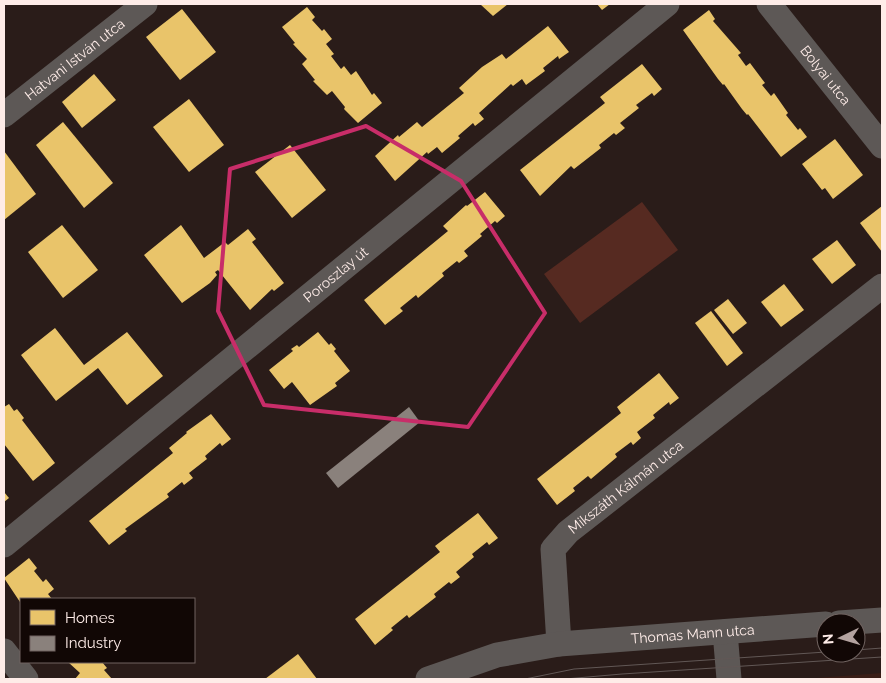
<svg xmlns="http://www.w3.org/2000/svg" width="886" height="683" font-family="Raleway,sans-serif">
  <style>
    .built { fill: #3a1e17 }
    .green { fill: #562a21 }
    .homes { fill: #e9c46a }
    .industry { fill: #8a817c }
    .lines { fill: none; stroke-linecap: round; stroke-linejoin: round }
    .minor { stroke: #5d5856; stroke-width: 25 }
    .tram { stroke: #625856; stroke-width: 1 }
    .marked { fill: none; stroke: #c82d69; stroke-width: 4; stroke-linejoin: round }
    .labels { text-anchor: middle; stroke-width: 5; stroke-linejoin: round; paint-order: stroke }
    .street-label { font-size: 14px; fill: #feece8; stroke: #110705 }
  </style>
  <rect width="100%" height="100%" fill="#2a1c19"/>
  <!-- built -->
  <path class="built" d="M882 673V679H803Z"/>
  <!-- green -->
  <path class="green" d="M642 202 678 250 580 323 544 274Z"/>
  <!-- homes -->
  <g class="homes">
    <path d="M480 4H508L493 16Z"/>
    <path d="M597 4H610L602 10Z"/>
    <path d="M307 7 315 17 312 20 322 31 324 29 332 39 326 44 334 54 331 56 341 69 344 66 351 75 356 71 372 95 374 93 382 103 358 123 344 109 345 107 332 91 327 95 313 81 315 80 302 64 307 59 293 44 295 43 282 27Z"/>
    <path d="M182 9 216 52 180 80 146 37Z"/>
    <path d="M709 10 715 19 713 21 741 53 738 55 746 66 750 63 765 83 762 85 771 96 774 93 788 113 786 115 798 130 800 128 807 137 781 157 748 114 747 115 742 109 724 84 723 85 718 79 683 30Z"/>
    <path d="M548 26 569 52 559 59 558 56 543 68 545 71 526 85 522 79 513 86 511 84 479 113 484 119 475 126 473 123 458 136 460 138 442 153 437 147 428 154 427 152 395 181 375 156 398 135 399 137 417 122 422 127 464 93 459 88 482 67 502 54 506 59Z"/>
    <path d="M642 64 662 89 654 96 652 93 636 105 639 108 620 123 625 128 616 135 614 133 599 145 601 148 574 169 571 166 540 196 520 170 605 103 600 97Z"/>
    <path d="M94 74 116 100 82 128 62 102Z"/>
    <path d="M189 99 224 145 189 172 153 127Z"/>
    <path d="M63 122 113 183 84 208 36 145Z"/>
    <path d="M835 139 863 175 833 199 825 188 822 190 802 164Z"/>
    <path d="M290 145 326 190 292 218 255 172Z"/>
    <path d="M4 151 36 194 4 220Z"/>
    <path d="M485 192 505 216 497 223 495 221 480 234 482 236 464 251 468 256 459 263 457 261 442 273 444 276 418 298 416 295 400 308 403 311 385 325 364 300 448 231 443 226 466 205 467 206Z"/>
    <path d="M882 206V252L860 223Z"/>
    <path d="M62 225 98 270 63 298 28 252Z"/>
    <path d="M181 225 204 258 225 242 228 245 248 229 256 239 252 242 284 283 274 291 272 289 250 310 218 270 215 272 217 275 210 283 182 303 144 255Z"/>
    <path d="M837 240 856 265 832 284 812 259Z"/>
    <path d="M784 284 804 310 781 327 761 302Z"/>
    <path d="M728 299 747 323 733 334 714 310Z"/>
    <path d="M711 311 743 353 727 366 695 323Z"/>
    <path d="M55 328 84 365 127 332 163 376 127 405 98 368 56 401 21 355Z"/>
    <path d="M318 332 329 345 331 343 336 349 334 351 350 371 335 383 337 386 310 405 292 382 284 389 269 370 293 351 291 349 297 345 299 347Z"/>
    <path d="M659 373 679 398 670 405 669 402 653 415 655 418 637 432 641 438 633 445 631 442 615 454 617 457 591 479 588 476 573 488 575 491 557 505 537 479 621 413 617 407Z"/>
    <path d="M9 404 14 411 17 409 24 418 22 420 55 463 33 481 4 444V407Z"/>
    <path d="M211 414 231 439 222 446 220 443 205 456 207 459 189 473 193 478 184 485 182 482 167 494 169 497 125 529 127 531 109 545 89 521 173 453 169 448 187 433 186 432Z"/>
    <path d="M4 492 9 498 4 502Z"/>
    <path d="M478 513 498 538 489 545 487 542 472 554 474 557 456 572 460 577 451 584 449 582 434 594 436 597 409 618 407 615 391 628 393 630 375 645 355 619 440 552 435 546Z"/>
    <path d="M29 558 37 568 34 571 43 582 46 579 54 589 48 594 52 599H21L20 602 4 578Z"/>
    <path d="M298 654 317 679H265Z"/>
    <path d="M68 662H102L107 668 104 670 112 679H75L80 673Z"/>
  </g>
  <!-- industry -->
  <path class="industry" d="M409 407 420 422 338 488 326 473Z"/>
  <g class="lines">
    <!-- minor -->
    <g class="minor">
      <path id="s1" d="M769 4 882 146"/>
      <path id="s2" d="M4 115 145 4"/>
      <path id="s3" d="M4 545 667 4"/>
      <path d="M839 623 882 620"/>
      <path d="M725 632 729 679"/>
      <path id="s4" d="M559 644 553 549 568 532 882 286"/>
      <path d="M4 651 26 679"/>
      <path id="s5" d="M428 679 497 655 559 644 826 624"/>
    </g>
    <!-- tram -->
    <g class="tram">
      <path d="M856 650 882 648"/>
      <path d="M525 679 574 669 826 652"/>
      <path d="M565 679 622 674 882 657"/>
    </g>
  </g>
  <!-- marked area -->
  <path class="marked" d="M366 126 461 181 545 313 468 427 264 405 218 311 230 169Z"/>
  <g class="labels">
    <!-- street labels -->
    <g class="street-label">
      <text dy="5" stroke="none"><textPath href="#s2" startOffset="90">Hatvani István utca</textPath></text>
      <text dy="5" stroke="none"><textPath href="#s1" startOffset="91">Bolyai utca</textPath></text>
      <text dy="5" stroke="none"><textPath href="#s3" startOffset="428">Poroszlay út</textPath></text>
      <text dy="5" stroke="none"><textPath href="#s4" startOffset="191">Mikszáth Kálmán utca</textPath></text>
      <text dy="5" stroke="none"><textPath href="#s5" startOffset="270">Thomas Mann utca</textPath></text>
    </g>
  </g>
  <!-- border -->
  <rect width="886" height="683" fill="none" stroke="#feece8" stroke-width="10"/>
  <!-- legend -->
  <rect x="20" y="598" width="175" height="65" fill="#110705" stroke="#706360"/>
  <rect x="30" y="610" width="25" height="15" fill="#e9c46a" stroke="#706360"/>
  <text x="65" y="623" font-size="15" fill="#feece8">Homes</text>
  <rect x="30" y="636" width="25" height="15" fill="#8a817c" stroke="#706360"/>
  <text x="65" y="648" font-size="15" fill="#feece8">Industry</text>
  <!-- north arrow -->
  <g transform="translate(841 638) rotate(265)"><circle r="24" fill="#110705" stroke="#706360"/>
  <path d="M0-4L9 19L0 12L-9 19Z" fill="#b4a3a0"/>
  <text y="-8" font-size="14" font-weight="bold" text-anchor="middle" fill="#feece8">N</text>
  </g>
</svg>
